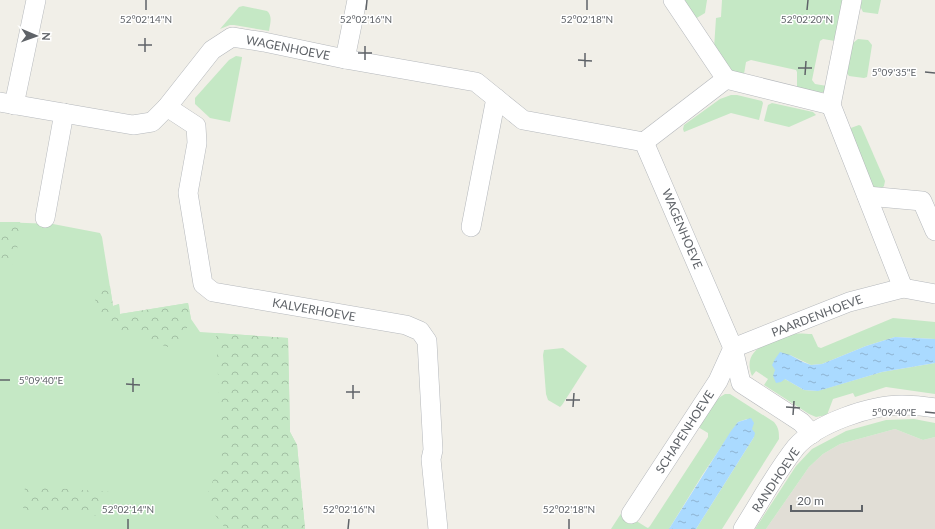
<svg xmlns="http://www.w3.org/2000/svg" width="935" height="529" font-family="Lato,sans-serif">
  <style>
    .education { fill: #e1ded6 }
    .green { fill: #c5e8c5 }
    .forest { fill: url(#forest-crowns) }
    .water { fill: url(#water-ripples) }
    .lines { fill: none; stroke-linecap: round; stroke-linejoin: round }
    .street-casing { stroke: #b5b8bc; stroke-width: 20 }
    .street { stroke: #fff; stroke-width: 19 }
    .ticks { fill: none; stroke: #5f6368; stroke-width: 1.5 }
    .labels { text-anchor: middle; stroke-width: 3; stroke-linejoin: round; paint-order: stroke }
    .street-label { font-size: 12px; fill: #5f6368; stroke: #fff }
    .ticks-label { font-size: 10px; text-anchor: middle; fill: #5f6368; stroke: #fff; stroke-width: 3; stroke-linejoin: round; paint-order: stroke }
  </style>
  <defs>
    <pattern id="forest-crowns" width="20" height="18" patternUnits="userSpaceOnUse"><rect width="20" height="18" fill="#c5e8c5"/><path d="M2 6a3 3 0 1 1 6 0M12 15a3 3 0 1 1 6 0" fill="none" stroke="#a3c0a4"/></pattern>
    <pattern id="water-ripples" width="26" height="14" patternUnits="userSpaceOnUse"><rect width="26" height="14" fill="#aadaff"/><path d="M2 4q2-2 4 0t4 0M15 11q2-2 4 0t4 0" fill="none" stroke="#8eb4d2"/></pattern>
  </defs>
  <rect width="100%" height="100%" fill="#f1efe8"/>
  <!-- education -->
  <path class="education" d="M895 429 923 440 935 437V529H766L809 467 823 454 840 444Z"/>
  <!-- green -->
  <g class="green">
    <path d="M683 0H707L705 13 695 19Z"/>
    <path d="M722 0H845L835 41 823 39 820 41 812 80 815 84 827 86 825 92 817 93 798 89 797 86V72L796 70 751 60 746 62 744 74 733 73 714 48 716 18 721 17Z"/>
    <path d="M861 0H881L878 14 863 12 861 8Z"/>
    <path d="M243 6 267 11C273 16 270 24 269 31L234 25H230L220 29 239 7Z"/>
    <path d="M858 39 868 40 872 45 867 77 864 78 849 76 847 73 853 43Z"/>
    <path d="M236 56 242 57V58L230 122 210 118 195 104V98L229 60Z"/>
    <path d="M731 95H737L762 101 763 103 759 120 731 113 684 132 683 129 684 125 720 99Z"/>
    <path d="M772 103 813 112 816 115 789 127 764 121 768 105Z"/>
    <path d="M859 125 861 126 885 181 884 186 881 189 875 188 870 183 848 129Z"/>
    <path d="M0 222 53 224 100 233 102 237 113 306 119 304 120 314 188 303 191 319 200 332 288 338 290 432 297 445 305 529H0Z"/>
    <path d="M893 318 935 322V339L895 337 866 346 822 364 811 365 790 355 785 379 804 390 817 391 882 372 935 363V394L886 387 855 397 853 393 833 399 827 415 816 417 809 414 764 385 768 379 756 371 752 376C743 354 760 345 778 339 783 337 788 335 793 334 799 333 806 334 812 334L818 347 821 348Z"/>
    <path d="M563 348 587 366 562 405 560 407 548 400 546 394 543 355 544 350Z"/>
    <path d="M725 394H730L774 422C779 428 779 432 779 439L722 529H696L754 437 747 419 738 422 703 474 669 529H611L622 512 646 527 648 528 650 526 708 437V433L698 427C706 416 712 400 725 394Z"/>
    <path d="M914 419 935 423V437L923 440 895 429 840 444 823 454 809 467 766 529H755L796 466 812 449 846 431 886 420Z"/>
  </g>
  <!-- forest -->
  <g class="forest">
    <path d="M0 222H20L22 227 14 262 10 267 0 266Z"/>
    <path d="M110 286 113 306 119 304 120 314 188 303 191 319 180 343 167 347 134 333 126 335 100 323 93 289Z"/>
    <path d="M216 333 288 338 290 432 297 445 305 529H226L204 501 222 460Z"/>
    <path d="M25 486 112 492 110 517 23 510Z"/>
  </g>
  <!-- water -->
  <g class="water">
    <path d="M895 337 935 339V363L882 372 818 391 804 390 785 379 781 382 776 383 773 376 775 370 772 365 775 359 780 352 790 355 803 362 811 365 822 364 866 346Z"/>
    <path d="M751 418 754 423 752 429 755 433 754 437 696 529H669L731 431 738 422Z"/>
  </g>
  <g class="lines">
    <defs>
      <g id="street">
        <path d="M345 59 357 0"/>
        <path d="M726 79 831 105"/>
        <path d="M0 102 133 125 152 122 167 107 212 50 232 37 264 42 345 59 476 82 523 120 644 142 733 348 741 383 801 422 812 434"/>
        <path d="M14 105 36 0"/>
        <path d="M167 107 196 126 197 143 188 193 203 284 213 292 406 325 420 331 427 341 433 450 431 459 438 529"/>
        <path d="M644 142 726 79 673 0"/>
        <path d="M867 196 922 201 935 231"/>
        <path d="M45 218 64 113"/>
        <path d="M471 227 496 98"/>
        <path d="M903 288 935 294"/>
        <path d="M631 514 718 381 733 348 849 302 903 288 831 105 852 0"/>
        <path d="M743 529C760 502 776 472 796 447 817 423 871 405 902 405 913 405 924 406 935 408"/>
      </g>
    </defs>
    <!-- street casing -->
    <use href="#street" class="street-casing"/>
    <!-- street -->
    <use href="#street" class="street"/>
  </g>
  <!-- ticks -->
  <path class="ticks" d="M146 10V0M366 10 367 0M587 10V0M807 10 808 0M138 45H152M145 52V38M358 53H372M365 60V46M578 60 592 61M585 67V53M798 68H812M925 72 935 73M805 75 806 61M0 380H10M126 384 140 385M133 392V378M346 392H360M353 399V385M566 400H580M573 407 574 393M786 407 800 408M925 412 935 413M793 415 794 401M128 529V519M348 529 349 519M569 529V519"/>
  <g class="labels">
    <!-- street labels -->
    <g class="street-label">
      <text transform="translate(288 48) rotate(11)" y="4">WAGENHOEVE</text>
      <text transform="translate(682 229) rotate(67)" y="4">WAGENHOEVE</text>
      <text transform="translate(314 310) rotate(10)" y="4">KALVERHOEVE</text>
      <text transform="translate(817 316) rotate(-21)" y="4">PAARDENHOEVE</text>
      <text transform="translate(685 432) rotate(-57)" y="4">SCHAPENHOEVE</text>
      <text transform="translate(776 480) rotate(-56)" y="4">RANDHOEVE</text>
    </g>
  </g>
  <g class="ticks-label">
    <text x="146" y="23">52°02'14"N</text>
    <text x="366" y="23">52°02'16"N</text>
    <text x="587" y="23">52°02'18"N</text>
    <text x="807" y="23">52°02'20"N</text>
    <text x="894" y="76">5°09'35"E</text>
    <text x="41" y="384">5°09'40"E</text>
    <text x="894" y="416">5°09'40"E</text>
    <text x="128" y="513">52°02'14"N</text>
    <text x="349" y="513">52°02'16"N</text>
    <text x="569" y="513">52°02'18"N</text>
  </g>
  <!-- north arrow -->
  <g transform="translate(36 36) rotate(92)" stroke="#ffffff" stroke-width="3" paint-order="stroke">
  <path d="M0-3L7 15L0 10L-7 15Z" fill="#5f6368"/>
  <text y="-6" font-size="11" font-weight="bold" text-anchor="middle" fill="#5f6368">N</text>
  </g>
  <!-- scale -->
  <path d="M791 505v6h71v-6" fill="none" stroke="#5f6368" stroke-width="2"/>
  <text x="797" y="505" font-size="12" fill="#5f6368" stroke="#ffffff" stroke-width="3" paint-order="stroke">20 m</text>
</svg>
